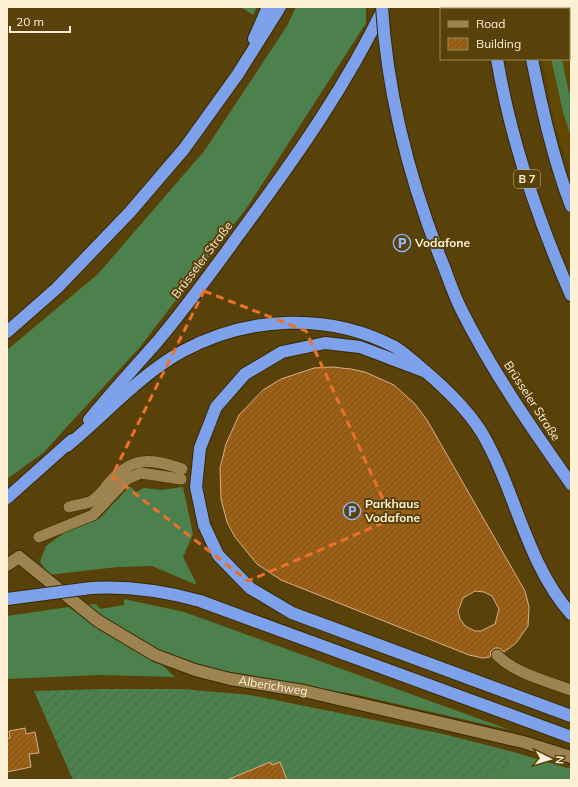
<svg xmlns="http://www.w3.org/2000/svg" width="578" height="787" font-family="Mulish,sans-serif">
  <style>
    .built { fill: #624800 }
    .grass { fill: #4c814d }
    .garden { fill: url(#garden-furrows) }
    .building { fill: url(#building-hatch); stroke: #dbaf86; fill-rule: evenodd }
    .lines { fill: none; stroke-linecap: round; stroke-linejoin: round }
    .lane-casing { stroke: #3a2900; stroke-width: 12 }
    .street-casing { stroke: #3a2900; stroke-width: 14 }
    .highway-casing { stroke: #3a2900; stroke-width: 14 }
    .lane { stroke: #9c8350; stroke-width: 11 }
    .street { stroke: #9c8350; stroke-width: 12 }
    .highway { stroke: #7ea1eb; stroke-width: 12 }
    .highway-bridge-casing { stroke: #3a2900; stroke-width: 14; stroke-linecap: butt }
    .highway-bridge { stroke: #7ea1eb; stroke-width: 12 }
    .marked { fill: none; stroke: #eb702a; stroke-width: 3; stroke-dasharray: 8 5; stroke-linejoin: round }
    .labels { text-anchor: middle; stroke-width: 4; stroke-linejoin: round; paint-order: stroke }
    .shield { fill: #594209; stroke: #ccbc98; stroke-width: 1 }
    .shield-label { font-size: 11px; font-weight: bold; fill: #fdf0d5 }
    .poi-label { font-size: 12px; font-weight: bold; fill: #fdf0d5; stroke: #594209; text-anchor: start }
    .street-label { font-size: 12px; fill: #fdf0d5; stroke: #594209 }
  </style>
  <defs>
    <pattern id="garden-furrows" width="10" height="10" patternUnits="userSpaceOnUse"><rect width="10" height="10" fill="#4c814d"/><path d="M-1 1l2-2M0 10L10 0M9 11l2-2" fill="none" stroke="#4c6747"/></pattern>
    <pattern id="building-hatch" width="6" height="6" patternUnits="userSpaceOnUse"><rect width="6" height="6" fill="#9e6015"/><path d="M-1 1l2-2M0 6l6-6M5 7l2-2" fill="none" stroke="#75542a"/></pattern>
  </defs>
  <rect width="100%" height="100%" fill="#594209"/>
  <!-- built -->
  <g class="built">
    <path d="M571 25V93H570L562 59H569V26Z"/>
    <path d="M542 59H551L563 112 571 137V174L554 121Z"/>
  </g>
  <!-- grass -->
  <g class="grass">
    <path d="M241 7H257L253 15Z"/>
    <path d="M296 7H366V23L248 206 140 347 43 453 7 479V350L98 274 205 150 287 26Z"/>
    <path d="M551 59H562L569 93H571V137L563 112Z"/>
    <path d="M130 486 136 492 144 488 161 490 183 487 193 534 183 557 197 585 152 566 117 567 48 575 40 561 46 546 68 530 99 519Z"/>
    <path d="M124 599 184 612 510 730 353 694 232 675 166 654 81 605 96 604 100 609 124 605Z"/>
    <path d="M69 607 101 631 161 664 175 677 101 675 7 679V616Z"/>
    <path d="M506 750 571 769V780H488L486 774 509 765Z"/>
  </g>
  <!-- garden -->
  <path class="garden" d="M103 689H182L250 695 443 734 506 750 509 765 486 774 488 780H73L34 691Z"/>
  <!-- building -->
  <g class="building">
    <path d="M332 367 351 369 365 372 394 385 415 404 427 420 525 591 529 607 528 626 516 643 504 652 499 648H495L491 651 490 657 483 658 469 655 281 580 257 564 235 537 227 522 221 499 220 468 226 444 239 415 263 390 281 379 314 368ZM475 591 484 592 492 596 499 609 495 624 481 631H475L465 626 460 619 458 611 463 598Z"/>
    <path d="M25 728 26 734 35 732 39 753 29 754 31 767 7 772V738H10L9 731Z"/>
    <path d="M270 762 272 765 280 762 287 780H227Z"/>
  </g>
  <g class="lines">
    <defs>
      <g id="lane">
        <path d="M69 507C76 505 84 504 90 502 96 499 104 490 108 484 132 456 149 458 182 469"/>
        <path d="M39 537 93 515 127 479 141 473 181 479"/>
        <path d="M497 655C516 674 546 681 571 690"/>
      </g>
      <g id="street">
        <path d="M569 13 571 11"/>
        <path id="s1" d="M7 565 19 557 98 621 155 655 195 670 230 679 304 691 523 742 571 757"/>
      </g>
      <g id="highway">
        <path d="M487 7 488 9"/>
        <path d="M522 7V9"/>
        <path d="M254 39 268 7"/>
        <path d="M497 59C511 141 538 220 571 295"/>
        <path d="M532 59C542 109 553 158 571 206"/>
        <path d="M7 332 57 288 130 212 184 149 238 74 280 7"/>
        <path d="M426 372 360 347 325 343 282 352 245 374 216 407 200 448 196 487 204 525 218 555 250 588 292 613 571 716"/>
        <path d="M89 420C111 393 134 368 157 342 189 304 219 262 248 222 299 153 347 84 384 7"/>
        <path d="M67 446C105 415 139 375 183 351 248 316 329 312 395 347 408 355 421 368 433 378 451 394 469 412 482 433 516 491 526 563 571 614"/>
        <path d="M7 498 72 440"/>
        <path d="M91 588C129 586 164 591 200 601L571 737"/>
      </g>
    </defs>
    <!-- lane casing -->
    <use href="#lane" class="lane-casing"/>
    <!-- street casing -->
    <use href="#street" class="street-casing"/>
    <!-- highway casing -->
    <use href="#highway" class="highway-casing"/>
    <!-- lane -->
    <use href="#lane" class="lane"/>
    <!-- street -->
    <use href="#street" class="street"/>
    <!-- highway -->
    <use href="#highway" class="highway"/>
    <defs>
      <g id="highway-bridge">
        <path d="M382 7C387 92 409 177 440 257 447 273 452 291 460 307 491 370 531 427 571 484"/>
        <path d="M7 599 91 588"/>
      </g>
    </defs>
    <!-- highway-bridge casing -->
    <use href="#highway-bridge" class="highway-bridge-casing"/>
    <!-- highway-bridge -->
    <use href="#highway-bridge" class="highway-bridge"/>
  </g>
  <!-- marked area -->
  <path class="marked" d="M204 291 306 331 392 519 248 581 112 476Z"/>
  <!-- icons -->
  <defs>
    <symbol id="parking-ring" viewBox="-11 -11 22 22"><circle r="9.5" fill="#594209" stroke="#95b6fd" stroke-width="1.5"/><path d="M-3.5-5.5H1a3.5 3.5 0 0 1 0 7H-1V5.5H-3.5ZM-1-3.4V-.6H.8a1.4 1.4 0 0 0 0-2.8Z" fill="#95b6fd"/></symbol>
  </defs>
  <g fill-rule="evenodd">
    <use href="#parking-ring" x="392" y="233" width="20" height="20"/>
    <use href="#parking-ring" x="342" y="501" width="20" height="20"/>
  </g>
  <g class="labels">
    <!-- shield labels -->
    <rect class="shield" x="514" y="170" width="26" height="18" rx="3"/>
    <g class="shield-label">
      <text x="527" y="183">B 7</text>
    </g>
    <!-- poi labels -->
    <g class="poi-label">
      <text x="415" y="247">Vodafone</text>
      <text x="365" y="508">Parkhaus<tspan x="365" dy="14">Vodafone</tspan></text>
    </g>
    <!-- street labels -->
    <g class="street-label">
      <text transform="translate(202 260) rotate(-53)" y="4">Brüsseler Straße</text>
      <text transform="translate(532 401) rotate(57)" y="4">Brüsseler Straße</text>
      <text dy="4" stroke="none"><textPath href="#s1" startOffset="305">Alberichweg</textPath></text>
    </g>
  </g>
  <!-- border -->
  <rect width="578" height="787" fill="none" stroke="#fdf0d5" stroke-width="16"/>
  <!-- legend -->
  <rect x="440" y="8" width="130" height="52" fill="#594209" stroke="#9b885b"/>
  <rect x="448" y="21" width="20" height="6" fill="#9c8350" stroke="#9b885b"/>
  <text x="476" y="28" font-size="12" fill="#fdf0d5">Road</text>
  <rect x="448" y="38" width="20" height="12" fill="url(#building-hatch)" stroke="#9b885b"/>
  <text x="476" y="48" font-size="12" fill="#fdf0d5">Building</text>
  <!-- north arrow -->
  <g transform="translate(550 759) rotate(95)" stroke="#594209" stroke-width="3" paint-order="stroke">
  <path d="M0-3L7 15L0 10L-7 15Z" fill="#fdf0d5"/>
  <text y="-6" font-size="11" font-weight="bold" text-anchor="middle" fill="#fdf0d5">N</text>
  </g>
  <!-- scale -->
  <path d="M10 26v6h60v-6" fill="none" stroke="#fdf0d5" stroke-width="2"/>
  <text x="16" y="26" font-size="12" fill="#fdf0d5" stroke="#594209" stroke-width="3" paint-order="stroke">20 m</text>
</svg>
